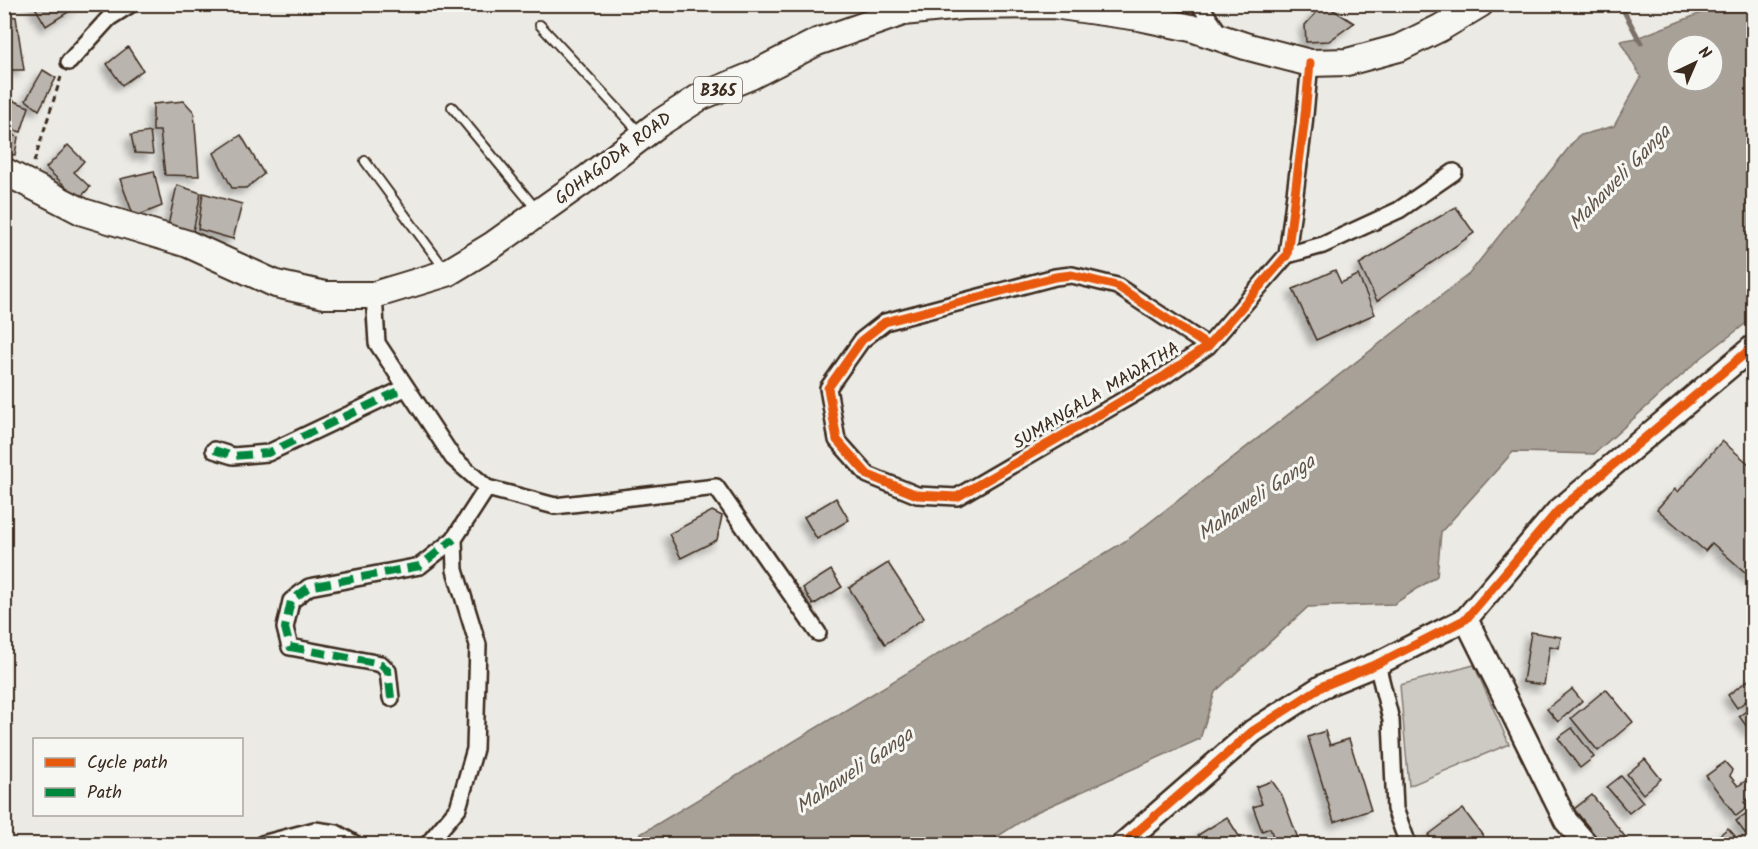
<svg xmlns="http://www.w3.org/2000/svg" width="1758" height="849" font-family="Kalam,sans-serif">
  <style>
    .green { fill: #cdcac4; stroke: #847a71; stroke-width: 1.5 }
    .water { fill: #a8a198; stroke: #7c7167; stroke-width: 1.5; fill-rule: evenodd }
    .lines { fill: none; stroke-linecap: round; stroke-linejoin: round }
    .stream { stroke: #7c7167; stroke-width: 5 }
    .building { fill: #bab4ae; stroke: #3b2a1e; stroke-width: 1.5; filter: url(#shadow) }
    .lane-casing { stroke: #3b2a1e; stroke-width: 12 }
    .street-casing { stroke: #3b2a1e; stroke-width: 20 }
    .secondary-casing { stroke: #3b2a1e; stroke-width: 27 }
    .primary-casing { stroke: #3b2a1e; stroke-width: 30 }
    .path { stroke: #3b2a1e; stroke-width: 3; stroke-dasharray: 6 4.5; stroke-linecap: butt }
    .lane { stroke: #f6f6f2; stroke-width: 8 }
    .street { stroke: #f6f6f2; stroke-width: 15 }
    .secondary { stroke: #f6f6f2; stroke-width: 22 }
    .primary { stroke: #f6f6f2; stroke-width: 26 }
    .quiet { stroke: #00873e; stroke-width: 8; stroke-dasharray: 15 8; stroke-linecap: butt }
    .cycleway-casing { stroke: #f6f6f2; stroke-width: 13 }
    .cycleway { stroke: #e8590c; stroke-width: 9 }
    .labels { text-anchor: middle; stroke-width: 6; stroke-linejoin: round; paint-order: stroke }
    .shield { fill: #f6f6f2; stroke: #73675e; stroke-width: 1.5 }
    .shield-label { font-size: 16px; font-weight: bold; fill: #3b2a1e }
    .street-label { font-size: 18px; fill: #3b2a1e; stroke: #f6f6f2 }
    .water-label { font-size: 20px; font-style: italic; fill: #615449; stroke: #f6f6f2 }
  </style>
  <defs>
    <filter id="shadow"><feDropShadow dx="-5.5" dy="5.5" stdDeviation="3" flood-color="#0004"/></filter>
  </defs>
  <rect width="100%" height="100%" fill="#ebeae5"/>
  <filter id="ink" filterUnits="userSpaceOnUse"><feTurbulence type="fractalNoise" baseFrequency=".0167" numOctaves="2"/><feDisplacementMap in="SourceGraphic" scale="12" xChannelSelector="R" yChannelSelector="G"/><feConvolveMatrix kernelMatrix="1 2 1 2 8 2 1 2 1" color-interpolation-filters="sRGB"/></filter>
  <g filter="url(#ink)">
    <!-- green -->
    <path class="green" d="M1474 665 1509 744 1409 786 1400 685Z"/>
    <!-- water -->
    <path class="water" d="M1722 5H1753V318L1701 358 1594 454 1513 452 1441 532 1437 576 1394 604 1308 607 1215 692 1200 739 1034 813 986 844H624L1127 540 1469 274 1578 136 1614 126 1641 77 1620 41 1637 38ZM1677 45H1713V81H1677Z"/>
    <g class="lines">
      <!-- stream -->
      <path class="stream" d="M1620 4 1641 43"/>
    </g>
    <!-- building -->
    <g class="building">
      <path d="M33 4H81L46 26Z"/>
      <path d="M1324 4 1354 23 1329 41 1306 42 1305 25Z"/>
      <path d="M4 15 16 17 24 70H4Z"/>
      <path d="M128 47 143 70 122 85 107 64Z"/>
      <path d="M43 70 56 78 39 110 26 100Z"/>
      <path d="M4 97 29 107 21 132 4 127Z"/>
      <path d="M184 101 194 112 199 176 165 175 160 131H153V104Z"/>
      <path d="M4 132 18 137 15 155 4 154Z"/>
      <path d="M150 132 153 154 135 153 131 135Z"/>
      <path d="M241 135 264 174 246 188H232L214 153Z"/>
      <path d="M68 145 84 161 74 172 90 187 79 199 46 168Z"/>
      <path d="M154 171 162 206 134 217 120 179Z"/>
      <path d="M177 185 201 193 191 241 167 230Z"/>
      <path d="M203 193 242 204 233 239 198 229Z"/>
      <path d="M1456 207 1474 233 1377 301 1359 264Z"/>
      <path d="M1335 270 1341 283 1358 275 1375 314 1316 340 1293 289Z"/>
      <path d="M1722 441 1754 468V580L1712 543 1705 551 1657 509 1675 489 1678 492Z"/>
      <path d="M836 498 849 520 817 539 804 517Z"/>
      <path d="M712 511 722 516 717 540 681 558 669 534Z"/>
      <path d="M888 563 924 618 885 644 849 588Z"/>
      <path d="M831 570 842 587 813 605 803 588Z"/>
      <path d="M1531 632 1561 637 1559 648 1550 646 1544 685 1523 682Z"/>
      <path d="M1754 676V729L1750 731 1739 716 1751 708 1746 701 1737 708 1728 695Z"/>
      <path d="M1572 689 1582 701 1558 722 1547 709Z"/>
      <path d="M1606 689 1633 722 1598 751 1571 718Z"/>
      <path d="M1572 728 1594 757 1580 768 1558 738Z"/>
      <path d="M1325 731 1330 745 1349 739 1371 810 1334 822 1308 737Z"/>
      <path d="M1645 759 1661 779 1643 794 1627 774Z"/>
      <path d="M1725 762 1732 770 1730 776 1738 786 1753 776 1754 777V794L1744 802 1748 807 1736 816 1706 776Z"/>
      <path d="M1621 776 1643 802 1629 813 1607 787Z"/>
      <path d="M1272 781 1282 795 1300 844H1286L1284 838 1275 842 1270 828 1262 831 1253 807 1262 804 1256 787Z"/>
      <path d="M1592 795 1630 843 1628 844H1602L1574 809Z"/>
      <path d="M1754 808V844H1753L1736 821Z"/>
      <path d="M1463 809 1489 844H1436L1428 835Z"/>
      <path d="M1227 817 1244 844H1204L1198 835Z"/>
      <path d="M1728 828 1735 836 1724 844H1709Z"/>
    </g>
    <g class="lines">
      <defs>
        <g id="lane">
          <path d="M540 25 641 134"/>
          <path d="M452 107 537 210"/>
          <path d="M365 161 444 268"/>
        </g>
        <g id="street">
          <path d="M1199 4 1222 37"/>
          <path d="M69 62 109 18 131 4"/>
          <path d="M1287 255 1323 245 1399 210 1454 172"/>
          <path d="M374 295 377 343 453 458 487 488 555 506 716 487 818 633"/>
          <path d="M1208 346 1117 286 1072 275 1055 277 885 322 862 340 828 388 837 440 868 475 917 495 957 497 1163 377 1208 346 1287 255 1304 125 1310 63"/>
          <path d="M214 450 233 456 268 453 405 388"/>
          <path d="M1377 664 1391 720 1395 809 1408 844"/>
          <path d="M391 698 388 671 381 664 290 647 285 628 291 601 309 587 420 566 454 539"/>
          <path d="M262 844 315 830 336 833 355 844"/>
          <path d="M428 844 458 808 475 749 478 645 455 570 454 539 487 488"/>
        </g>
        <g id="secondary">
          <path d="M1466 619 1566 821 1586 844"/>
          <path d="M1123 844 1253 731 1323 686 1377 664 1466 619 1557 512 1754 346"/>
        </g>
        <path id="primary" d="M4 171 83 212 188 244 276 284 325 295H374L447 273 493 245 589 177 658 124 700 97 751 76 817 42 903 12 962 6 1053 5 1139 17 1191 28 1245 46 1310 63 1347 62 1399 48 1440 28 1480 4"/>
      </defs>
      <!-- lane casing -->
      <use href="#lane" class="lane-casing"/>
      <!-- street casing -->
      <use href="#street" class="street-casing"/>
      <!-- secondary casing -->
      <use href="#secondary" class="secondary-casing"/>
      <!-- primary casing -->
      <use href="#primary" class="primary-casing"/>
      <!-- path -->
      <path class="path" d="M34 162 61 77"/>
      <!-- lane -->
      <use href="#lane" class="lane"/>
      <!-- street -->
      <use href="#street" class="street"/>
      <!-- secondary -->
      <use href="#secondary" class="secondary"/>
      <!-- primary -->
      <use href="#primary" class="primary"/>
      <!-- quiet -->
      <g class="quiet">
        <path d="M214 450 233 456 268 453 405 388"/>
        <path d="M391 698 388 671 381 664 290 647 285 628 291 601 309 587 420 566 454 539"/>
      </g>
      <defs>
        <g id="cycleway">
          <path d="M1208 346 1117 286 1072 275 1055 277 885 322 862 340 828 388 837 440 868 475 917 495 957 497 1163 377 1208 346 1287 255 1304 125 1310 63"/>
          <path d="M1123 844 1253 731 1323 686 1377 664 1466 619 1557 512 1754 346"/>
        </g>
      </defs>
      <!-- cycleway casing -->
      <use href="#cycleway" class="cycleway-casing"/>
      <!-- cycleway -->
      <use href="#cycleway" class="cycleway"/>
    </g>
  </g>
  <g class="labels">
    <!-- shield labels -->
    <rect class="shield" x="694" y="77" width="48" height="26" rx="4.5"/>
    <g class="shield-label">
      <text x="718" y="96">B365</text>
    </g>
    <!-- street labels -->
    <g class="street-label">
      <text transform="translate(613 158) rotate(-37)" y="6">GOHAGODA ROAD</text>
      <text transform="translate(1096 395) rotate(-31)" y="6">SUMANGALA MAWATHA</text>
    </g>
    <!-- water labels -->
    <g class="water-label">
      <text transform="translate(1619 177) rotate(-46)" y="7">Mahaweli Ganga</text>
      <text transform="translate(1256 497) rotate(-34)" y="7">Mahaweli Ganga</text>
      <text transform="translate(854 770) rotate(-34)" y="7">Mahaweli Ganga</text>
    </g>
  </g>
  <!-- margin -->
  <rect width="1758" height="849" fill="none" stroke="#f6f6f2" stroke-width="24"/>
  <rect x="12" y="12" width="1734" height="825" fill="none" stroke="#3b2a1e" stroke-width="2" filter="url(#ink)"/>
  <!-- legend -->
  <rect x="33" y="738" width="210" height="78" fill="#f6f6f2" stroke="#aba49d" stroke-width="1.5"/>
  <rect x="45" y="758" width="30" height="9" fill="#e8590c" stroke="#aba49d" stroke-width="1.5"/>
  <text x="87" y="768" font-size="18" fill="#3b2a1e">Cycle path</text>
  <rect x="45" y="788" width="30" height="9" fill="#00873e" stroke="#aba49d" stroke-width="1.5"/>
  <text x="87" y="798" font-size="18" fill="#3b2a1e">Path</text>
  <!-- north arrow -->
  <g transform="translate(1695 63) rotate(44)"><circle r="28" fill="#f6f6f2" stroke="#aba49d" stroke-width="1.5"/>
  <path d="M0-4.5L10 22L0 15L-10 22Z" fill="#3b2a1e"/>
  <text y="-9" font-size="16" font-weight="bold" text-anchor="middle" fill="#3b2a1e">N</text>
  </g>
</svg>
